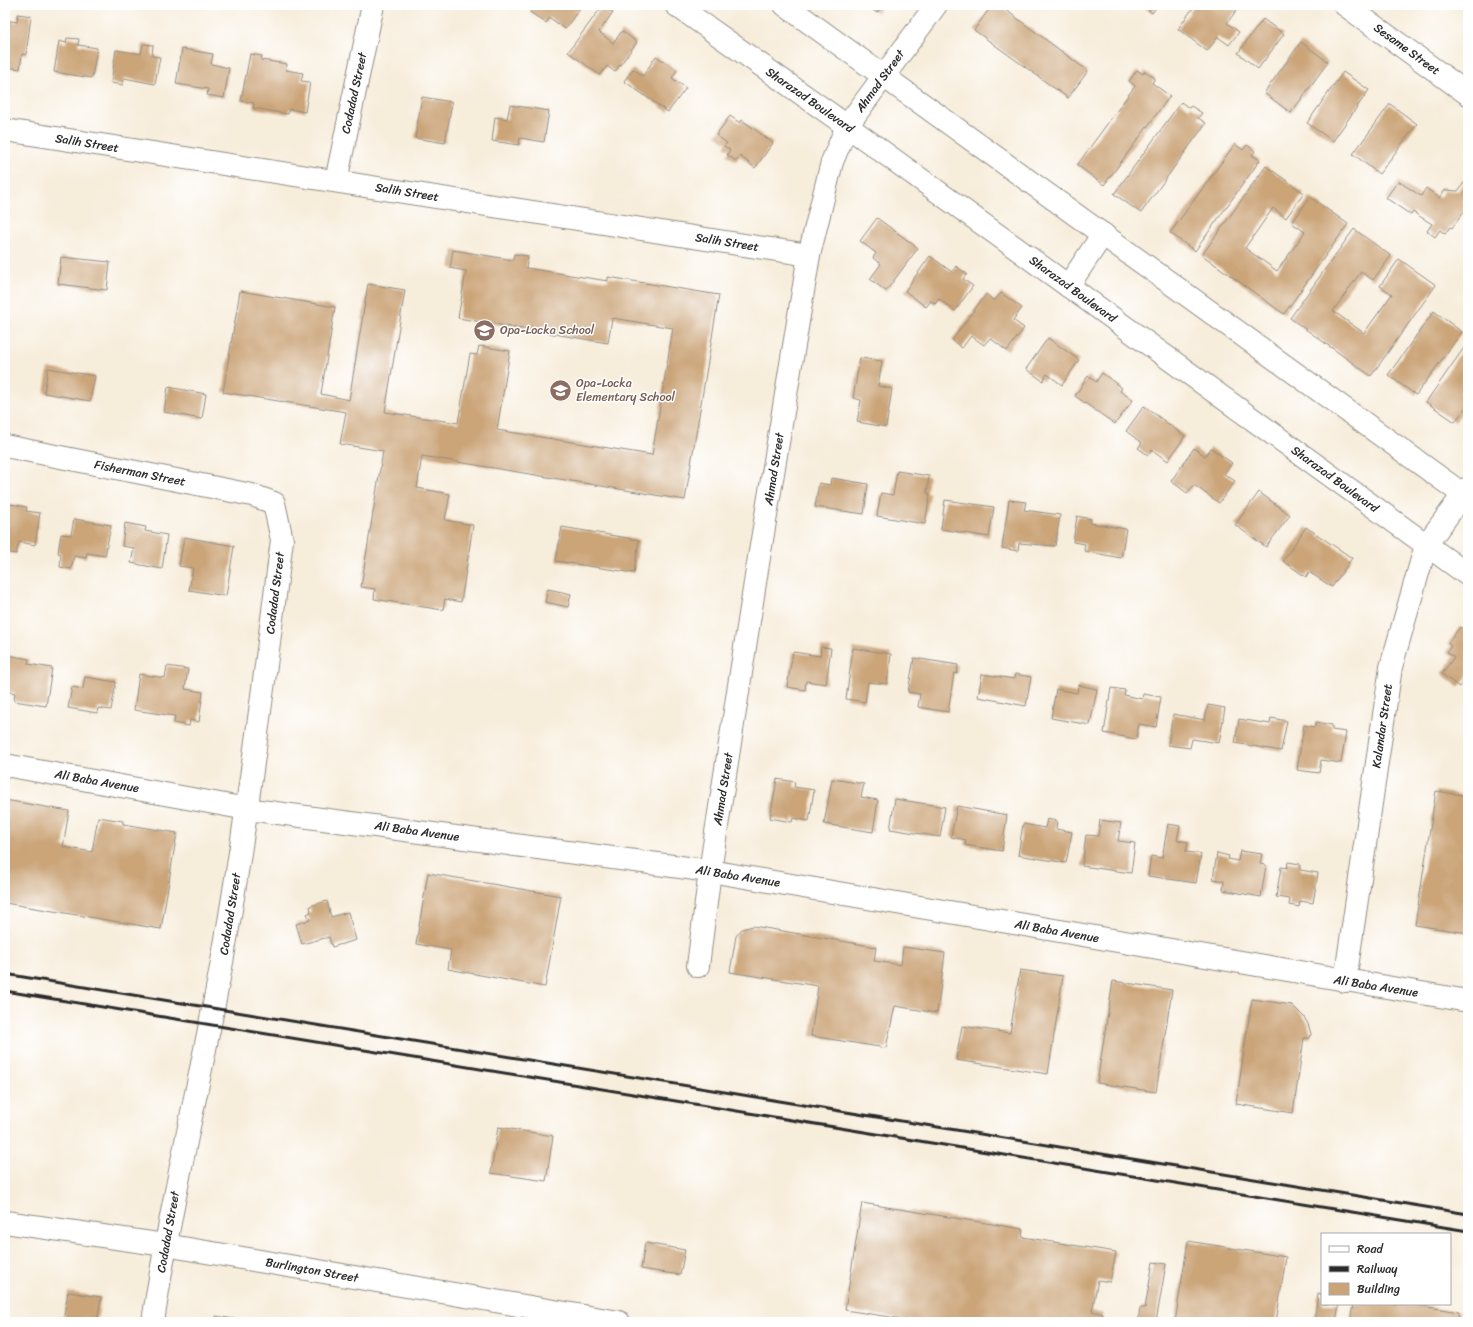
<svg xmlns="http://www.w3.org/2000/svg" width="1473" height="1327" font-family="Sriracha,sans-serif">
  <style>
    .building { fill: #cba478 }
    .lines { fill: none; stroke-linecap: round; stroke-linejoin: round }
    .minor-casing { stroke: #918c83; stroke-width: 24 }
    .minor { stroke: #fff; stroke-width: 22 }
    .rail { stroke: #2b2b2b; stroke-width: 3 }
    .labels { text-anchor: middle; stroke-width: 3; stroke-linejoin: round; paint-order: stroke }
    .street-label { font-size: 12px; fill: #2b2b2b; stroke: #fff }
    .education-label { font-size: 12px; fill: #785e54; stroke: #fff; text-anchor: start }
  </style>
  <rect width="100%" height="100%" fill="#fff"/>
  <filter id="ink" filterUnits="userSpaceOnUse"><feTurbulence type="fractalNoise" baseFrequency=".025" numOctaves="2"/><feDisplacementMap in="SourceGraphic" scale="8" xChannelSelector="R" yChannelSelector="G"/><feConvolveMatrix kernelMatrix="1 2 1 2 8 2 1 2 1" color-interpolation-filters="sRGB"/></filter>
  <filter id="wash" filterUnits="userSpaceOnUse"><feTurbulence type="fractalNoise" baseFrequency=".012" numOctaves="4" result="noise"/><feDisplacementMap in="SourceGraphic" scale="16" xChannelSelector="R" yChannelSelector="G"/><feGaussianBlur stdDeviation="0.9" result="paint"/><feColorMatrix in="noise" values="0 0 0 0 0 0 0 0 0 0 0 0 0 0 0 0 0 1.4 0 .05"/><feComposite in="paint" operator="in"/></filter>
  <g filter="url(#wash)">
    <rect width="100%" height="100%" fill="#f7eddb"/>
    <g id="blocks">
      <!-- building -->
      <g class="building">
        <path d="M535 5H582L565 29 550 18 546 23 530 12Z"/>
        <path d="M603 5 613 12 599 32 613 43 622 31 637 42 615 72 607 66 600 75 568 52Z"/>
        <path d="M866 5H883L877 13Z"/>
        <path d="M992 5H999L1088 71 1068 98 974 30Z"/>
        <path d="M1142 5H1158L1152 13Z"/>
        <path d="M1195 5H1237L1239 7 1227 23 1239 32 1229 45 1218 37 1207 51 1178 29Z"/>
        <path d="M18 14 31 16 26 55 22 54 20 69 5 67V20L17 22Z"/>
        <path d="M1263 19 1284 34 1258 69 1238 53Z"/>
        <path d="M67 38 79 39 78 45 97 48 92 78 54 72 59 41 66 43Z"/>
        <path d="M1301 42 1328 62 1291 113 1264 93Z"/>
        <path d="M143 44 153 45 152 56 160 57 155 84 124 78 123 85 111 83 116 50 141 54Z"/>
        <path d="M182 49 213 54 211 64 229 68 224 98 207 95 208 89 176 84Z"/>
        <path d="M250 54 262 56 261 60 287 64 286 70 303 73 301 81 310 82 305 112 289 109 288 114 253 108 254 103 241 101Z"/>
        <path d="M656 56 677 70 672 78 686 88 668 112 624 81 633 69 643 76Z"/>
        <path d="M1137 70 1143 74 1145 71 1155 78 1152 83 1170 96 1104 185 1077 165 1135 86 1129 81Z"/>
        <path d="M1343 72 1369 90 1333 141 1307 123Z"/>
        <path d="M422 97 452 102 445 143 415 138Z"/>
        <path d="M1181 102 1189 108 1191 106 1202 113 1198 118 1206 123 1141 213 1114 194Z"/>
        <path d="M1390 104 1417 124 1379 174 1353 154Z"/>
        <path d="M510 105 549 111 544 142 520 138 519 145 492 141 495 117 507 119Z"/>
        <path d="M730 116 740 123 742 120 773 143 755 168 740 156 736 161 727 155 730 150 724 146 727 143 716 135Z"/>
        <path d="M1235 144 1243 150 1247 145 1255 151 1252 155 1260 160 1195 251 1170 233Z"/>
        <path d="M1266 166 1304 193 1286 218 1273 208 1245 248 1277 271 1305 232 1292 223 1310 197 1348 224 1284 314 1202 255Z"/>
        <path d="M1468 177V215L1464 212 1452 228 1450 227 1445 234 1440 230 1435 237 1427 231 1432 224 1413 212 1411 215 1386 198 1398 181 1421 196 1426 188 1439 198 1445 190 1458 191Z"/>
        <path d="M877 218 918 248 886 291 870 279 881 264 873 258 876 253 860 241Z"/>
        <path d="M1354 229 1391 256 1373 280 1361 272 1333 311 1364 333 1392 294 1380 286 1399 259 1436 285 1371 376 1290 318Z"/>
        <path d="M453 250 513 260 514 254 528 256 526 268 608 281V277L719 295 685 500 422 456 417 488 450 494 445 520 473 525 461 602 445 599 443 610 374 599 375 589 361 587 383 451 340 444 346 412 223 392 240 291 335 307 321 394 349 400 368 284 405 290 385 412 458 423 470 354 477 355 479 346 510 351 497 430 652 455 673 328 612 318 608 343 458 318 466 271 450 268Z"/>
        <path d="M930 256 952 272 956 266 967 274 963 279 973 286 955 311 939 299 935 304 931 301 926 307 905 291Z"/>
        <path d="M61 257 110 262 107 290 58 284Z"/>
        <path d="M1001 293 1022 308 1013 320 1024 328 1007 351 990 338 984 345 971 336 962 348 952 340 986 294 994 301Z"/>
        <path d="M1434 311 1462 332 1416 395 1388 375Z"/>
        <path d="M1048 338 1079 360 1062 385 1047 374 1043 381 1026 369Z"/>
        <path d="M1468 342V404L1455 422 1426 402Z"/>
        <path d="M860 358 882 361 878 386 892 389 886 427 857 422 861 400 853 398Z"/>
        <path d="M48 368 95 376 90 401 44 393Z"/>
        <path d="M1102 373 1122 388 1120 391 1133 400 1115 424 1075 396 1088 376 1096 382Z"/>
        <path d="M168 387 206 394 202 419 164 412Z"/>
        <path d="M1144 406 1185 436 1168 461 1152 450 1148 455 1138 448 1142 443 1126 431Z"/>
        <path d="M1194 448 1205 456 1211 448 1232 463 1224 474 1235 481 1219 503 1194 485 1187 493 1171 481Z"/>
        <path d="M897 471 929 476 927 493 930 494 925 524 877 516 881 493 893 495Z"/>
        <path d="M831 478 868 484 864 514 815 507 819 483 830 485Z"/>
        <path d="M1259 492 1290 515 1266 547 1235 525Z"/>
        <path d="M945 500 994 507 989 537 941 529Z"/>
        <path d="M1009 500 1026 502 1024 510 1060 515 1055 546 1019 543 1018 551 1002 548Z"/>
        <path d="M5 503 27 507 26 511 40 513 35 545 19 542 16 554 5 552Z"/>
        <path d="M1077 516 1091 519 1090 523 1126 529 1121 558 1084 551 1085 544 1073 542Z"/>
        <path d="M74 519 111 525 105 556 87 553 86 558 74 556 71 569 60 567 61 554 58 553 61 534 71 535Z"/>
        <path d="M125 523 146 527 145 531 167 535 162 569 131 563 134 548 122 546Z"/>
        <path d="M562 527 639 540 634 573 556 561Z"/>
        <path d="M1306 527 1352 558 1332 587 1309 572 1306 577 1283 561Z"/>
        <path d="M184 537 234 546 226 596 189 590 193 568 179 566Z"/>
        <path d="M548 589 571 594 568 607 545 602Z"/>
        <path d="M1460 627 1468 633V675L1459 687 1442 674 1454 657 1447 652 1451 646 1448 643Z"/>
        <path d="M821 647 831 648 826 684 806 681 805 690 787 687 793 652 820 656Z"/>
        <path d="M853 648 891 654 887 684 868 682 865 702 846 699Z"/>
        <path d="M7 655 29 659 28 664 52 668 46 706 14 701 15 693 5 691Z"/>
        <path d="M914 658 958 665 957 674 954 673 948 712 918 707 920 694 908 692Z"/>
        <path d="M167 666 188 669 185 689 203 692 199 722 190 720 189 726 174 723 175 716 134 710 139 674 165 678Z"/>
        <path d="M982 674 1014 679 1015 674 1031 677 1026 706 978 697Z"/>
        <path d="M85 677 116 682 111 710 98 708 97 713 68 708 72 687 83 689Z"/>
        <path d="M1078 685 1097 689 1090 725 1051 718 1056 689 1077 693Z"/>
        <path d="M1111 688 1125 690 1124 695 1142 699 1143 694 1161 697 1156 727 1139 724 1136 739 1104 733Z"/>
        <path d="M1208 705 1225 708 1219 743 1192 739 1190 748 1168 745 1173 714 1205 720Z"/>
        <path d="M1271 718 1287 721 1281 751 1235 743 1239 719 1270 724Z"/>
        <path d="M1316 722 1332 725V730L1346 732 1341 763 1321 760 1319 773 1297 770 1304 725 1315 727Z"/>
        <path d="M777 779 795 782 794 787 814 790 809 821 793 818 792 822 770 818Z"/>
        <path d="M832 779 864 784 861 797 878 800 873 832 824 824Z"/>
        <path d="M1436 791 1468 796V933L1415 925Z"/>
        <path d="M895 799 945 807 940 837 890 829Z"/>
        <path d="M5 800 69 811 63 847 92 852 98 817 123 821V824L177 833 161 929 5 903Z"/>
        <path d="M957 806 1007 815 1002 851 965 845 966 840 951 837Z"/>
        <path d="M1047 819 1057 821 1056 829 1072 832 1066 863 1018 855 1023 824 1045 828Z"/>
        <path d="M1100 820 1121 823 1118 841 1135 843 1131 873 1082 866 1086 835 1098 836Z"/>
        <path d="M1168 824 1180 826 1177 840 1188 842 1186 852 1201 854 1196 883 1148 876 1151 856 1162 858Z"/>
        <path d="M1240 851 1262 854 1260 864 1266 865 1261 897 1223 890 1224 881 1213 879 1217 853 1229 856 1228 859 1238 861Z"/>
        <path d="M1288 862 1300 864V870L1318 873 1313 903 1300 901 1299 907 1289 905 1290 899 1276 897 1281 867 1287 868Z"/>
        <path d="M428 873 561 896 545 987 448 969 451 950 416 944Z"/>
        <path d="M327 901 331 917 348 912 356 940 332 947 329 937 302 944 296 924 310 920 307 914 311 912 310 906Z"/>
        <path d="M753 926 876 947 874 961 901 965 903 947 945 953 937 1013 895 1006 886 1048 811 1036 818 986 730 972 736 936 742 929Z"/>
        <path d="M1020 970 1063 976 1048 1074 956 1060 962 1026 1010 1033Z"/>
        <path d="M1113 981 1172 990 1156 1092 1097 1083Z"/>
        <path d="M1252 999 1292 1005 1304 1017 1308 1024 1311 1034 1310 1038H1304L1293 1113 1236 1104Z"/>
        <path d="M498 1127 553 1136 546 1181 491 1173Z"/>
        <path d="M862 1203 1023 1229 1022 1237 1116 1252 1110 1282 1098 1280 1092 1311 1103 1314 1101 1322H922L845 1310Z"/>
        <path d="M1188 1241 1286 1257 1276 1322H1175Z"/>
        <path d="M645 1243 685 1250 680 1275 641 1269Z"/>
        <path d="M1153 1262 1166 1264 1156 1322H1138L1140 1308H1145Z"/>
        <path d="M68 1292 101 1297 97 1322 63 1321Z"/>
        <path d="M1318 1294 1322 1295V1304H1339L1336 1322H1314Z"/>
        <path d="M1353 1304H1410L1459 1312 1458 1322H1350Z"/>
        <path d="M216 1316 246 1321V1322H215Z"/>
      </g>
    </g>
  </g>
  <g filter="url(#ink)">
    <use href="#blocks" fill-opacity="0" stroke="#918c83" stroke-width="1"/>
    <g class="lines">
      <defs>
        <g id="minor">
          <path d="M676 5 847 126 1468 575"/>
          <path d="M785 5 1468 498"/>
          <path d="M1345 5 1468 94"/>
          <path d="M5 130 809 255"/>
          <path d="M336 181 373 5"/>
          <path d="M1068 286 1103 234"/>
          <path d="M5 446 252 495 274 503 282 540C264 681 247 822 222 962 200 1082 171 1201 153 1322"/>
          <path d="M5 765 247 809 710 871 1468 1001"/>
          <path d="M698 966 710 871 757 570 809 255 832 162 847 126 936 5"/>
          <path d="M1345 981 1391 667 1426 545 1468 488"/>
          <path d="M5 1222 165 1245 619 1322"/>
        </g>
      </defs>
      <!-- minor casing -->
      <use href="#minor" class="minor-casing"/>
      <!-- minor -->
      <use href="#minor" class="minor"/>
      <!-- rail -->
      <g class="rail">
        <path d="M5 974 1468 1214"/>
        <path d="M5 991 1468 1231"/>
      </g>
    </g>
  </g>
  <!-- icons -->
  <defs>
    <symbol id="school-disc" viewBox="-11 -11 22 22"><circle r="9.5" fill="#8d6e63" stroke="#fff"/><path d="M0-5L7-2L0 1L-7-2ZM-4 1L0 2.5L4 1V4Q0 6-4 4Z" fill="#fff"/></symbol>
  </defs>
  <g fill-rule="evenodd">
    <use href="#school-disc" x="472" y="318" width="25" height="25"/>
    <use href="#school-disc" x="548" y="378" width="25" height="25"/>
  </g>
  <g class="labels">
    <!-- street labels -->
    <g class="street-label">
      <text transform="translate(1407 49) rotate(36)" y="4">Sesame Street</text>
      <text transform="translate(880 81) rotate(-54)" y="4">Ahmad Street</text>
      <text transform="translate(354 93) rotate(-78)" y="4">Codadad Street</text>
      <text transform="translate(810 100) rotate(35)" y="4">Sharazad Boulevard</text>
      <text transform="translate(87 143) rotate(9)" y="4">Salih Street</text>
      <text transform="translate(407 192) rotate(9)" y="4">Salih Street</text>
      <text transform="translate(727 242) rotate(9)" y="4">Salih Street</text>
      <text transform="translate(1073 289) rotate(36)" y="4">Sharazad Boulevard</text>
      <text transform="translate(774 469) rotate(-81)" y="4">Ahmad Street</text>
      <text transform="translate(140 473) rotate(11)" y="4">Fisherman Street</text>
      <text transform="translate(1335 479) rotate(36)" y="4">Sharazad Boulevard</text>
      <text transform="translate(275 593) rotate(-83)" y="4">Codadad Street</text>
      <text transform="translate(1382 726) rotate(-82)" y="4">Kalandar Street</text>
      <text transform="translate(97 781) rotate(10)" y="4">Ali Baba Avenue</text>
      <text transform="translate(723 789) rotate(-81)" y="4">Ahmad Street</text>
      <text transform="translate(417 831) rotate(8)" y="4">Ali Baba Avenue</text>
      <text transform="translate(738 876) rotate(9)" y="4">Ali Baba Avenue</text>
      <text transform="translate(230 914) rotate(-81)" y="4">Codadad Street</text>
      <text transform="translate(1057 931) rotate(10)" y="4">Ali Baba Avenue</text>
      <text transform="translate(1376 986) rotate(9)" y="4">Ali Baba Avenue</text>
      <text transform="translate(168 1232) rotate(-80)" y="4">Codadad Street</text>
      <text transform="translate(312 1270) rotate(10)" y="4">Burlington Street</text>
    </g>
    <!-- education labels -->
    <g class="education-label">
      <text x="500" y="334">Opa-Locka School</text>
      <text x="576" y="387">Opa-Locka<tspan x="576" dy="14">Elementary School</tspan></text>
    </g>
  </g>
  <!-- margin -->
  <rect width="1473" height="1327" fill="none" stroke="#fff" stroke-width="20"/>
  <!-- legend -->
  <rect x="1321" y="1233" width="130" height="72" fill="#ffffff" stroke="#aaaaaa"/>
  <rect x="1329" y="1246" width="20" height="6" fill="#ffffff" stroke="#aaaaaa"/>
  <text x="1357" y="1253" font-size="12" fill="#2b2b2b">Road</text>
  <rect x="1329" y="1266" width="20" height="6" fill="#2b2b2b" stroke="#aaaaaa"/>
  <text x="1357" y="1273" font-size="12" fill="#2b2b2b">Railway</text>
  <rect x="1329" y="1283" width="20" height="12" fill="#cba478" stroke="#aaaaaa"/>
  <text x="1357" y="1293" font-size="12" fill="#2b2b2b">Building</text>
</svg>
